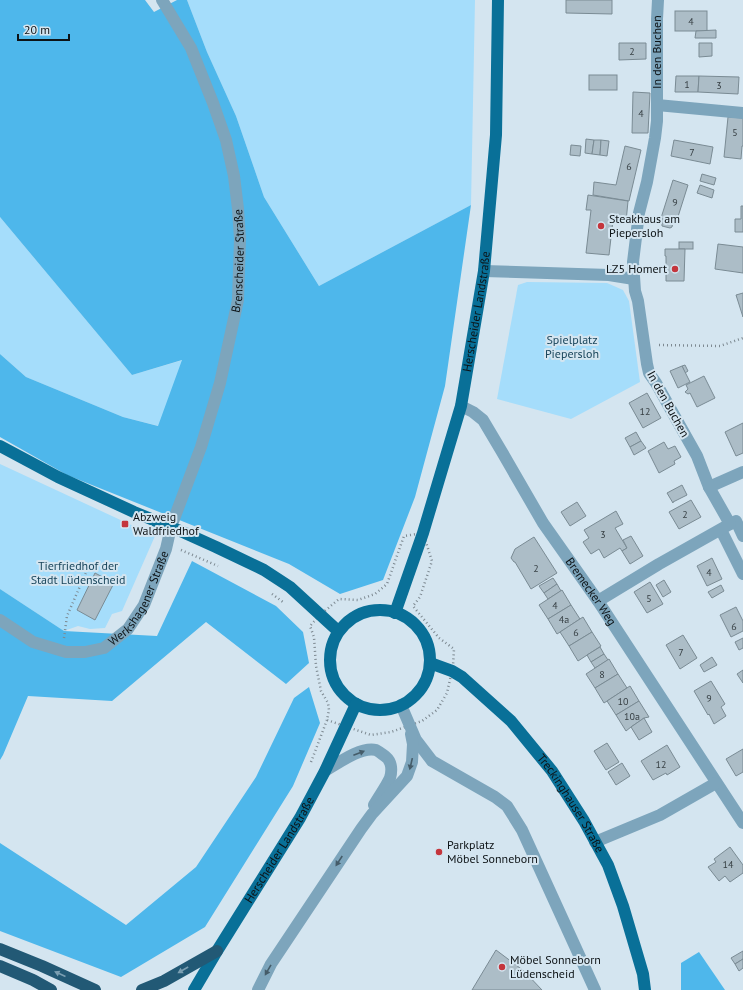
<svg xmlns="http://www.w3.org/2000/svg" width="743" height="990" font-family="'PT Sans',sans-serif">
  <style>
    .green { fill: #a5ddfb }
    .forest { fill: #4eb7eb }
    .building { fill: #acbdc7; stroke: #7a8b94 }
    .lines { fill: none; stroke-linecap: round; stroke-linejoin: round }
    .path { stroke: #7d8991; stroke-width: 2.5; stroke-dasharray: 1 3; stroke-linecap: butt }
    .minor { stroke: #7da5bc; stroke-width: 12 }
    .major { stroke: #097098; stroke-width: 12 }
    .highway { stroke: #225975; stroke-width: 12 }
    .oneway { fill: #455c69 }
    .oneway2 { fill: #7b9fb2 }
    .poi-dot { fill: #c4353c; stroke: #d4e5f0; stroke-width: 1.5 }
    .labels { text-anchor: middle; stroke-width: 4; stroke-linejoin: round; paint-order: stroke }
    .number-label { font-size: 10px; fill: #353e42 }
    .street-label { font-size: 12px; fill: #0d1316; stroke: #d4e5f0 }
    .poi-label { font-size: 12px; fill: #0d1316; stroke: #d4e5f0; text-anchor: start }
    .park-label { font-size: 12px; fill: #1a465c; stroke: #d4e5f0 }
  </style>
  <rect width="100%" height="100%" fill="#d4e5f0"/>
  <!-- green -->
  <g class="green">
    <path d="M187 0H475L471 205 319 286 264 197 236 116 207 52Z"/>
    <path d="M0 217 132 375 183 360 159 426 123 417 26 377 0 354Z"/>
    <path d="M527 282 607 283 623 290 629 301 640 382 571 419 497 399 518 285Z"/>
    <path d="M0 464 155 536 122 611 112 614 105 628 90 629 78 626 64 631 0 589Z"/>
  </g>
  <!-- forest -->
  <g class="forest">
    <path d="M0 0H145L154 12 177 0H187L207 52 236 116 264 197 319 286 471 205 445 386 415 497 383 580 340 594 289 564 67 475 0 437V354L26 377 123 417 158 426 182 360 132 375 0 217Z"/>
    <path d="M192 561 276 606 303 632 309 663 286 684 206 622 112 701 28 696 3 755 0 760V589L64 631 157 636Z"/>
    <path d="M309 687 320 723 293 786 205 927 121 977 0 931V843L126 925 196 867 256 777 294 698Z"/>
    <path d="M699 952 725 990H681V963Z"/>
  </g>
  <!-- building -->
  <g class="building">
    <path d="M566 0H612V14L566 13Z"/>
    <rect x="675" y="11" width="32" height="20"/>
    <path d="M716 30V38H695L696 31Z"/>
    <path d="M619 43H646V59L619 60Z"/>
    <path d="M699 43H712V56L699 57Z"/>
    <rect x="589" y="75" width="28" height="15"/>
    <path d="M676 76H699L698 92H675Z"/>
    <path d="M699 76 739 77 738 94 698 92Z"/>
    <path d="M633 92 650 93 648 133H632Z"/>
    <path d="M728 117 743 118V146H742L741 159 724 157Z"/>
    <path d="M586 139 594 140 592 154 585 153Z"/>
    <path d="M594 140H601L600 155 592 154Z"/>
    <path d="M601 140 609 141 607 156 600 155Z"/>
    <path d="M674 140 713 147 710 164 671 156Z"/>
    <path d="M571 145 581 146 580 156 570 155Z"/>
    <path d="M625 146 641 150 629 201 593 195 594 182 616 185Z"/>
    <path d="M702 174 716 178 714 185 700 181Z"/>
    <path d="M673 180 688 185 676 223 673 222 672 227 670 228 662 226V224L663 219 661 218Z"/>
    <path d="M700 185 714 190 712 198 697 193Z"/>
    <path d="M588 195 628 201 626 222 613 220 609 255 586 253 591 210H586Z"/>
    <path d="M741 206H743V232H735V219H741Z"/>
    <rect x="679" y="242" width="14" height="7"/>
    <path d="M718 244 743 247V273L715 269Z"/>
    <path d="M665 249H685L684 281H666V256H665Z"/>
    <path d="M743 293V317L736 295Z"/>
    <path d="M685 365 688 371 685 373 682 366Z"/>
    <path d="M682 366 690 382 678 388 670 371Z"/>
    <path d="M704 376 715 398 697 407 690 393 688 394 685 392 688 389 686 385Z"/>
    <path d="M647 393 661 418 643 428 629 403Z"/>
    <path d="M743 423V453L736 456 725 432Z"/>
    <path d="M636 432 641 441 630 447 625 438Z"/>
    <path d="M641 441 646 448 634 455 630 447Z"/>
    <path d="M664 442 668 449 675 446 681 457 674 461 675 464 659 473 648 451Z"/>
    <path d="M682 485 687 495 673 502V503L667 493Z"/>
    <path d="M691 500 701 517 679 529 669 512Z"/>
    <path d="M577 502 586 516 570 526 561 512Z"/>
    <path d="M616 511 623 524 615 528 627 548 622 551 620 548 604 558 599 549 591 554 583 542 589 538 584 530Z"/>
    <path d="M631 536 643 556 630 564 622 551 627 548 623 540Z"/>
    <path d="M534 537 557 573 531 589 515 562H514L511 558 515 549Z"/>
    <path d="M712 558 722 579 707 586 697 566Z"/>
    <path d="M95 573 114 583 95 620 77 610Z"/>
    <path d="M553 578 557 584 544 593 539 586Z"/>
    <path d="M664 580 671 592 663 597 656 585Z"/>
    <path d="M650 582 663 604 647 613 634 592Z"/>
    <path d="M557 584 561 591 548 599 544 593Z"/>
    <path d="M721 585 724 591 712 598 708 592Z"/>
    <path d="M562 590 571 605 548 619 539 605Z"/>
    <path d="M571 605 580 619 557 634 548 619Z"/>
    <path d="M736 607 743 621V631L731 637 720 615Z"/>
    <path d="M583 617 592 632 569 646 560 632Z"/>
    <path d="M592 632 601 646 578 661 569 646Z"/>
    <path d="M683 635 697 658 680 669 666 645Z"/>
    <path d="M743 638V648L739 650 735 642Z"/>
    <path d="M600 647 604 654 591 662 587 655Z"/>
    <path d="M604 654 608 660 595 668 591 662Z"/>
    <path d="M712 657 717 665 704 672 700 665Z"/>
    <path d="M609 659 618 674 595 688 586 674Z"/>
    <path d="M743 670V683L737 674Z"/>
    <path d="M618 674 627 688 604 703 595 688Z"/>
    <path d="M711 681 725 704 721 707 726 716 714 724 709 714 708 715 694 691Z"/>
    <path d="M630 686 639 701 616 715 607 701Z"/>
    <path d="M639 701 649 717 644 718 631 727 626 731 616 715Z"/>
    <path d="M644 718 652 732 639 740 631 727Z"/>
    <path d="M607 743 619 762 606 770 594 751Z"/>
    <path d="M667 745 680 767 667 775 666 773 653 780 641 761Z"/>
    <path d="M743 749V772L736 776 726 759Z"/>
    <path d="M622 763 630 776 616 785 608 772Z"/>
    <path d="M730 847 743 865V873L730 882 725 876 719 881 708 867 716 862 714 859Z"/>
    <path d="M496 950 524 971 542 990H472Z"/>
    <path d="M743 951V959L735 964 731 958Z"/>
    <path d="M743 959V968L739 971 735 964Z"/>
  </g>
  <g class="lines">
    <!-- path -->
    <g class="path">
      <path d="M659 345 720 346 743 338"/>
      <path d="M423 533 432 561 420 597 413 606 439 638 454 649 453 666 447 693 437 710 422 721 391 732 371 735 327 720 329 710 328 703 321 691 316 666 314 637 310 626 320 615 339 599 358 600 375 594 387 584 404 536Z"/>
      <path d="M181 550 218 566"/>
      <path d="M272 594 283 602"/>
      <path d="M64 638 67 616 88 568"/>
      <path d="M311 762 327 720"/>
    </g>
    <!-- minor -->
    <g class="minor">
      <path d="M657 105 743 113"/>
      <path d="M484 271 609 275 634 279"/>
      <path id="s1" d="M461 406 473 412 483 420 502 452 543 523 598 601 743 823"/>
      <path d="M709 487 743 472"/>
      <path d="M730 524 736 521 743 536"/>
      <path d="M721 530 743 574"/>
      <path id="s2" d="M598 601 659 564 730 524 709 487 697 456 656 383 649 373 647 364 638 301 635 291 633 262 639 213 647 182 655 138 657 121V19L658 0"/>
      <path id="s3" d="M0 620 33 642 66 652H85L104 648 128 629 144 605 166 549 171 527 201 447 220 383 238 300 240 239 238 209 234 176 226 140 213 103 191 48 162 0"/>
      <path d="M401 705 416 740 432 761 495 797 507 806 522 830 595 990"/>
      <path d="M325 771C337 764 361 746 376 750 380 752 383 755 386 757 392 762 392 771 390 778 386 787 379 796 374 805"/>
      <path d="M595 842 660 815 716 783"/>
      <path d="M258 990 271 964 361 829 372 814 407 776 412 762 413 744 411 734"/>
    </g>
    <!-- major -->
    <g class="major">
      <path d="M0 446 58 477 134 512 185 533 216 547 264 570 290 587 338 631"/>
      <circle cx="380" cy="660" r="50"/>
      <path id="s4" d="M395 613 423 533 461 406 484 271 496 135 498 0"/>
      <path id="s5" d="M430 663 452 671 462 677 511 721 552 771 584 821 608 865 623 906 643 974 645 990"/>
      <path id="s6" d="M194 990 217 951 300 818 325 771 356 704"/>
    </g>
    <!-- highway -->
    <g class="highway">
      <path d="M0 949 42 966 95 990"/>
      <path d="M0 966 33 980 51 990"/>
      <path d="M142 990 164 981 217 951"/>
    </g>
  </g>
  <!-- one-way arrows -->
  <defs><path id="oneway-solid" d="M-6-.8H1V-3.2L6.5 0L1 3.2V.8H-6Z"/></defs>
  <g class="oneway">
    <use href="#oneway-solid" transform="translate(359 753) rotate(-21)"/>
    <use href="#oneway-solid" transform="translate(411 764) rotate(103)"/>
    <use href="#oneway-solid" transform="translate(339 861) rotate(123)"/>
    <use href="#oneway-solid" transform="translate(268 970) rotate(120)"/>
  </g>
  <g class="oneway2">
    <use href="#oneway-solid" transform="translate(183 970) rotate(150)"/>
    <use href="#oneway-solid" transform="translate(60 974) rotate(-156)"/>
  </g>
  <!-- markers -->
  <g class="poi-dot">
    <circle cx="601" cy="226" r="4"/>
    <circle cx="675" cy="269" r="4"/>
    <rect x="121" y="520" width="8" height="8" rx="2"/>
    <circle cx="439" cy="852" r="4"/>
    <circle cx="502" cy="967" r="4"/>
  </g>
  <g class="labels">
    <!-- number labels -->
    <g class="number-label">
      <text x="691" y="25">4</text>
      <text x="632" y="55">2</text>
      <text x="687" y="88">1</text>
      <text x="719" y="89">3</text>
      <text x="641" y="117">4</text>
      <text x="735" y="136">5</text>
      <text x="692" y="156">7</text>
      <text x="629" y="170">6</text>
      <text x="675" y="206">9</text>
      <text x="645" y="415">12</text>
      <text x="685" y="518">2</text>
      <text x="603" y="538">3</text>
      <text x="536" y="572">2</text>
      <text x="709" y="576">4</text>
      <text x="649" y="602">5</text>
      <text x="555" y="609">4</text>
      <text x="564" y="623">4a</text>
      <text x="734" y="630">6</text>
      <text x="576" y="636">6</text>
      <text x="681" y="656">7</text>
      <text x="602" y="678">8</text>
      <text x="709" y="702">9</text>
      <text x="623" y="705">10</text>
      <text x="632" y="720">10a</text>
      <text x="661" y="768">12</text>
      <text x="728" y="868">14</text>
    </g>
    <!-- street labels -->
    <g class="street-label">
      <text dy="4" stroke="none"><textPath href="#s2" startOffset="649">In den Buchen</textPath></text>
      <text dy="4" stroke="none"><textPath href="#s3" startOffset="531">Brenscheider Straße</textPath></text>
      <text dy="4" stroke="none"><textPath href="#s4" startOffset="313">Herscheider Landstraße</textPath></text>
      <text transform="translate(668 404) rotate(61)" y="4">In den Buchen</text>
      <text dy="4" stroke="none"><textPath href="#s1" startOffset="229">Bremecker Weg</textPath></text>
      <text dy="4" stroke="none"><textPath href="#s3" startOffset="175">Werkshagener Straße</textPath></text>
      <text dy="4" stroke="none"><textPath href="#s5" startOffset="203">Treckinghauser Straße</textPath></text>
      <text dy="4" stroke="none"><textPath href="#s6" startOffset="164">Herscheider Landstraße</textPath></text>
    </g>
    <!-- poi labels -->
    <g class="poi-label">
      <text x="609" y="223">Steakhaus am<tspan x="609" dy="14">Piepersloh</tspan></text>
      <text x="667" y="273" text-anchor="end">LZ5 Homert</text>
      <text x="133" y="521">Abzweig<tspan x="133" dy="14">Waldfriedhof</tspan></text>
      <text x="447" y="849">Parkplatz<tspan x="447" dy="14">Möbel Sonneborn</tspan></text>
      <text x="510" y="964">Möbel Sonneborn<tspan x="510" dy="14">Lüdenscheid</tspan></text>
    </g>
    <!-- park labels -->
    <g class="park-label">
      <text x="572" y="344">Spielplatz<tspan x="572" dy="14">Piepersloh</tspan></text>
      <text x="78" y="570">Tierfriedhof der<tspan x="78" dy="14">Stadt Lüdenscheid</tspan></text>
    </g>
  </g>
  <!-- scale -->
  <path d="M18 34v6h51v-6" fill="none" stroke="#0d1316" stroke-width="2"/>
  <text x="24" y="34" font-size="12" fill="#0d1316" stroke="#d4e5f0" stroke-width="3" paint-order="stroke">20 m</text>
</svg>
